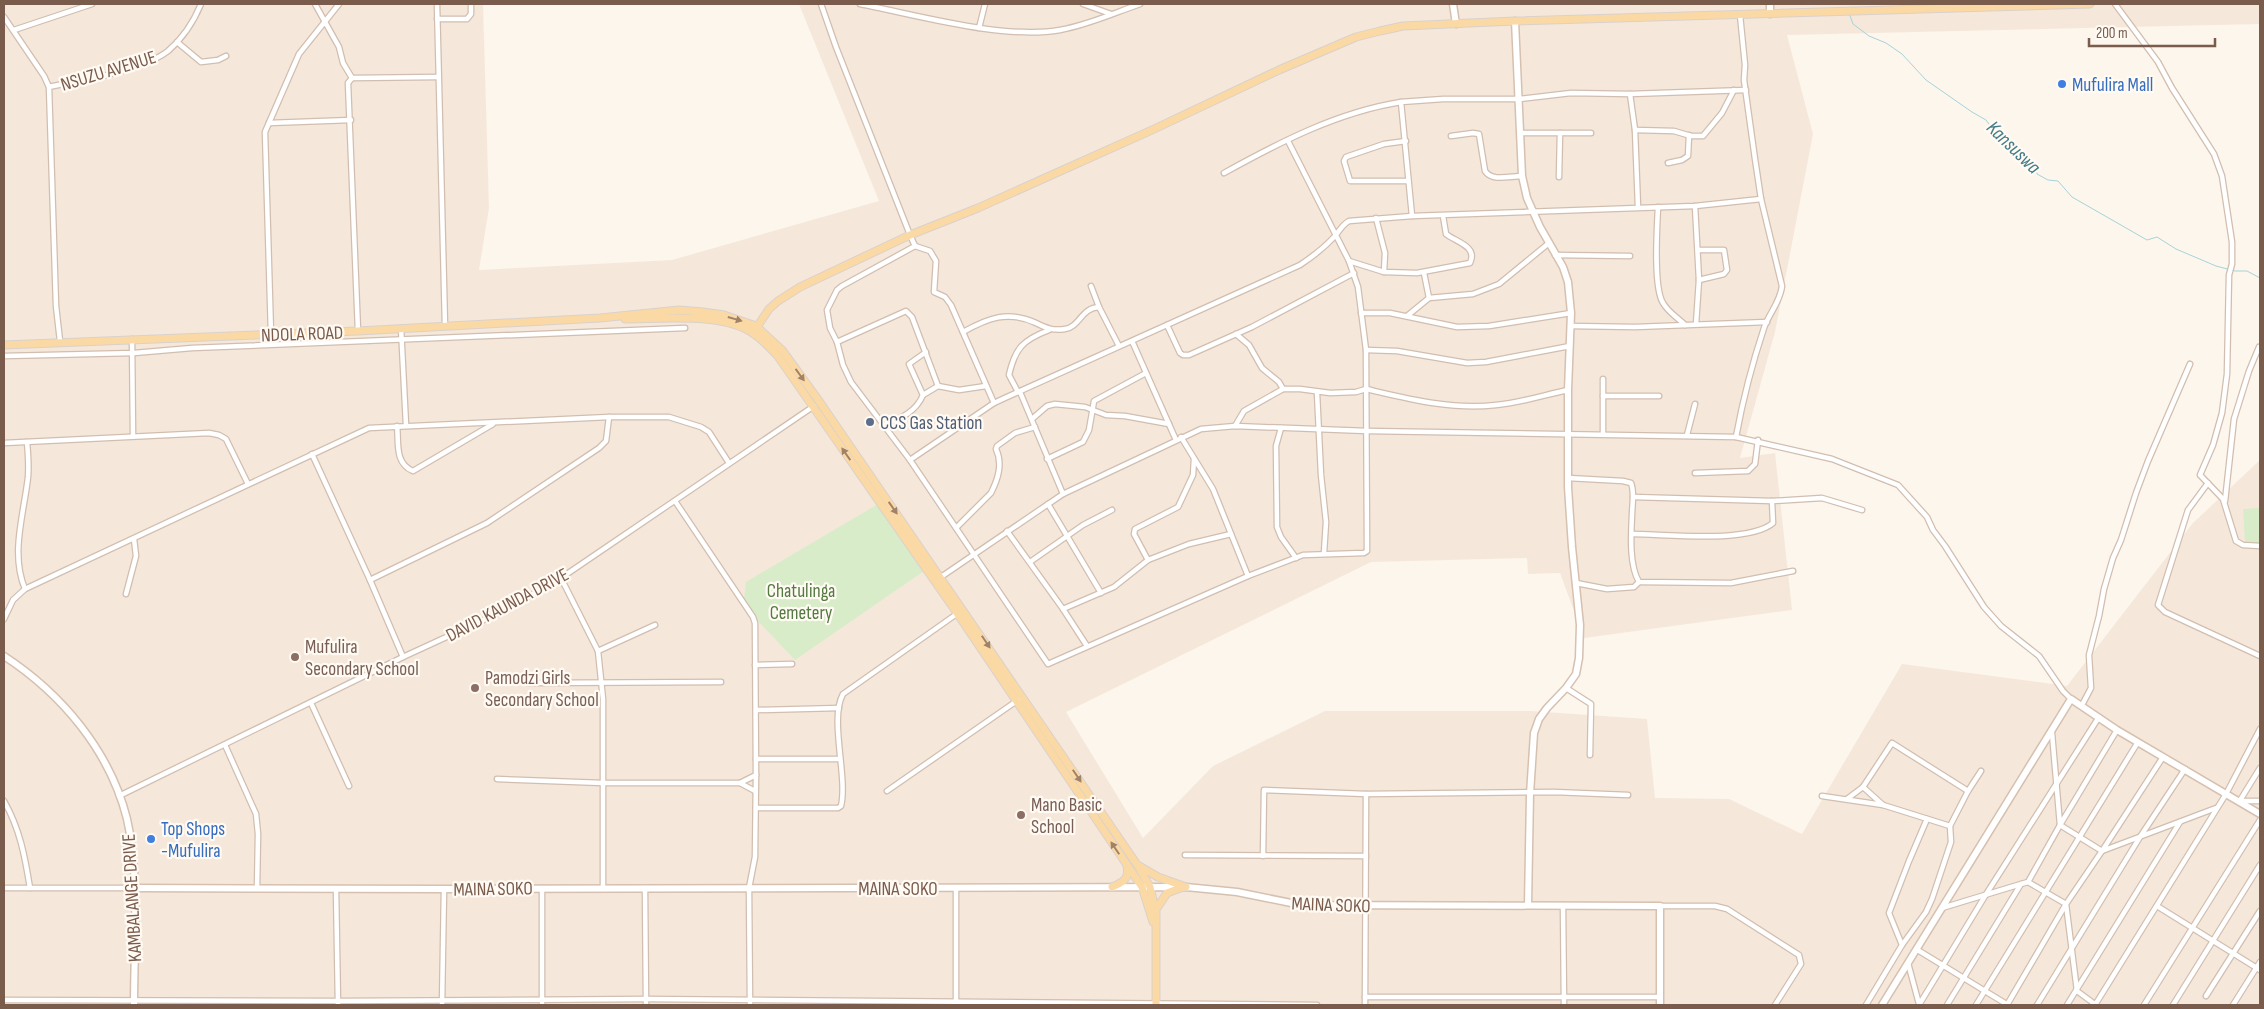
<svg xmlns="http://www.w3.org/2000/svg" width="2264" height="1009" font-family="'Sofia Sans Condensed',sans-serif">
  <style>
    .residential { fill: #f5e8da }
    .green { fill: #d8ecc9 }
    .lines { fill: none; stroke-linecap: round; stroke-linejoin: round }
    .stream { stroke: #a5d3da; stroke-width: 1 }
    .street-casing { stroke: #d1beb0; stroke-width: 7 }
    .secondary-casing { stroke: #d6c0b0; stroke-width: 9 }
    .primary-casing { stroke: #dad1cd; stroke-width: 9 }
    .street { stroke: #fff; stroke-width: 4.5 }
    .secondary { stroke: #fff; stroke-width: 6 }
    .primary { stroke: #fbd9a5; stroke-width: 7 }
    .oneway { fill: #a18267 }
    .shop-dot { fill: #3f7fe0; stroke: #fffaf3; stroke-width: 2 }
    .service-dot { fill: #5c6f8a; stroke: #fffaf3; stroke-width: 2 }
    .education-dot { fill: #8d6e63; stroke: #fffaf3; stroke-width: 2 }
    .labels { text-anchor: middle; stroke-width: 4.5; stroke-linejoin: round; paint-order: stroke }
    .street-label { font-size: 19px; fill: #7a5c4d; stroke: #fffaf3 }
    .shop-label { font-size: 19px; fill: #366cbe; stroke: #fffaf3; text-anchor: start }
    .service-label { font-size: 19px; fill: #4e5e75; stroke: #fffaf3; text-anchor: start }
    .park-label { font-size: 19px; fill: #537a41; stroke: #fffaf3 }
    .education-label { font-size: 19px; fill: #785e54; stroke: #fffaf3; text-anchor: start }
    .water-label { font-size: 20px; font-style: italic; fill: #437c86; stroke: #fffaf3 }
  </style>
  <rect width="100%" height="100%" fill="#fdf6ec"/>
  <!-- residential -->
  <path class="residential" d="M4 4H483L489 208 479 270 672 260 879 201 799 4H2260V24L1787 35 1813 134 1775 332 1740 458 1775 453 1792 610 1584 638 1560 573 1528 574 1527 558 1371 562 1066 712 1143 838 1213 766 1325 711H1530L1647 719 1655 798 1729 799 1802 834 1902 664 2067 686 2193 523 2260 460V1005H4Z"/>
  <!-- green -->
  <g class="green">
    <path d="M878 504 924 571 795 660 757 620 744 599 746 582Z"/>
    <path d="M2260 508V543H2245L2243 509Z"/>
  </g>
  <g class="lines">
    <!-- stream -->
    <path class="stream" d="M1849 13 1853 24 1869 36 1886 43 1902 54 1926 80 1972 112 1986 120 1994 131 2016 147 2023 156 2035 164 2037 174 2048 180 2058 181 2072 197 2147 240 2157 237 2176 249 2216 266 2235 271H2247L2260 278"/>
    <defs>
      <g id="street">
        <path d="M315 4 339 47 343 63 352 78"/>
        <path d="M437 4 445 326"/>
        <path d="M821 4 836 47 910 235 915 246 930 251 936 261 934 292 945 297 951 305 994 403"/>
        <path d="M860 4C917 15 1004 40 1060 30 1088 25 1114 13 1140 4"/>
        <path d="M1083 4 1111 14"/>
        <path d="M2115 4 2158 62 2172 88 2214 154 2222 176 2232 242V264L2229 275 2227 374 2222 413 2213 445 2200 475 2223 499 2236 541 2243 545 2260 546"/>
        <path d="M4 17 44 76 49 87 56 306 60 341"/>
        <path d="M437 19H467L471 14V4"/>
        <path d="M979 28 985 4"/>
        <path d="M14 30 92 4"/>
        <path d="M177 42 201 62 218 60 226 56"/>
        <path d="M49 87C82 80 142 71 168 51 182 39 194 21 201 4"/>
        <path d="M1630 94 1635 130 1638 207"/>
        <path d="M269 123 351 120"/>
        <path d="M1635 130 1674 131 1691 136H1703L1722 113 1734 90"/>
        <path d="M1520 133H1591"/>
        <path d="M1451 136 1473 133 1479 134 1485 171C1492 182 1510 176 1522 176"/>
        <path d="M1288 141 1349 261 1358 287 1366 350 1367 551 1364 553 1303 555 1248 576 1048 664 910 460 994 403 1007 397 1300 265C1312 257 1325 247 1335 236 1340 230 1342 225 1349 221L1412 216 1695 206 1761 199"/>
        <path d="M1406 141 1384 144 1346 157 1344 161 1350 181H1408"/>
        <path d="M1668 163 1682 160 1688 156 1689 135"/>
        <path d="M1224 173C1280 142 1338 112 1401 102"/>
        <path d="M1559 177 1560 133"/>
        <path d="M1695 206 1699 280 1696 324"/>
        <path d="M1658 207C1657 228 1653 287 1663 303 1668 312 1678 318 1685 325"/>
        <path d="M1412 216 1401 102 1443 99H1519L1571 93 1630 94 1746 90"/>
        <path d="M1376 218 1385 253 1384 272"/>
        <path d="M1698 250H1724L1727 270 1724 274 1699 280"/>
        <path d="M1555 255 1630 256"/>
        <path d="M1349 261 1384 272 1417 273 1470 263C1478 246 1456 242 1446 234L1443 216"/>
        <path d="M1424 273 1429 298"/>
        <path d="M1091 286 1099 307"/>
        <path d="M1361 313H1390L1457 327 1489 326 1571 313"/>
        <path d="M1407 316 1429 298 1473 294 1499 284 1549 243"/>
        <path d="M1167 325 1180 353 1183 355H1189L1252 327 1354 273"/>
        <path d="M1570 326 1635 327 1767 322"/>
        <path d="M401 328 406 425"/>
        <path d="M358 331 348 83 352 78 438 77"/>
        <path d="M963 332C988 318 1008 310 1036 323 1046 328 1053 331 1065 329 1080 327 1081 308 1099 307L1119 346"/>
        <path d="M271 334 265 132 299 54 339 4"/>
        <path d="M1236 334 1249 345 1262 368 1279 382 1283 389"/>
        <path d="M132 339 133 436"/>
        <path d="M1132 341 1176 440"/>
        <path d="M837 342 906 311 912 317 938 386"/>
        <path d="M1366 350 1397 351 1467 363 1486 362 1570 346"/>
        <path d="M4 356 134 353 192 348 685 328"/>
        <path d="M1603 379V433"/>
        <path d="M1018 392 1009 375C1015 348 1023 340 1049 330"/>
        <path d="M1020 392 1063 494"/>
        <path d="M1317 393 1321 475 1326 522 1324 553"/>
        <path d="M923 395 938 386 959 390 986 386"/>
        <path d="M1603 396H1659"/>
        <path d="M1032 419 1047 406 1055 404 1085 407 1106 415 1125 416 1169 424"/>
        <path d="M884 425C901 418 916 412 923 395L909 364 926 352"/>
        <path d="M397 426C399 442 394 463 413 471L493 424"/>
        <path d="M1235 426 1244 411 1283 389H1300L1330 393 1356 392 1366 389C1409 399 1451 410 1496 405 1520 403 1544 395 1568 390"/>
        <path d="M1281 428 1276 446 1277 527 1281 537 1296 558"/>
        <path d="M1687 435 1695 404"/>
        <path d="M1181 437 1213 489 1248 576"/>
        <path d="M1736 437C1743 399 1752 364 1764 328 1769 313 1780 303 1782 286L1761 199 1755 159 1744 80 1745 65 1740 15"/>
        <path d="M4 443 209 433 219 435 226 439 248 484"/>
        <path d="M312 454 370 580 403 657"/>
        <path d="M1047 459 1083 442 1089 430 1094 401 1146 373"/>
        <path d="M910 460 851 382 843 365 837 342 830 328 827 310 837 290 842 286 915 246"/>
        <path d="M1695 473 1748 471 1755 464 1758 440"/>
        <path d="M1568 478 1623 481 1631 483C1635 493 1632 505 1632 515 1631 535 1629 565 1639 582L1731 583 1793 571"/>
        <path d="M2208 483 2188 510 2158 605 2165 612 2260 656"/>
        <path d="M1633 497 1772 501 1822 498 1862 510"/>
        <path d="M675 501 753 617 755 623 756 775 755 857 749 888 750 1005"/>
        <path d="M2225 501 2234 419 2249 371 2259 347"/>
        <path d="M1048 504 1101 593"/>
        <path d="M957 527 991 493C998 479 1003 464 996 449L997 446 1015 433 1035 427"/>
        <path d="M1007 531 1063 609"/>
        <path d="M1632 534C1665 534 1748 544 1773 523L1772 501"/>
        <path d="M1148 560 1134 534 1135 529 1178 507 1193 475 1194 459"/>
        <path d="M1030 562 1083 525 1112 510"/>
        <path d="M561 578 598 651 603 699V889"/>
        <path d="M938 579 1063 494 1201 429 1235 426 1367 431 1736 437 1832 459 1898 485 1927 517 1933 530 1945 546 1984 607 2001 626 2039 656 2063 691 2071 699"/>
        <path d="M370 580 487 523 599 448 606 441 609 417"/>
        <path d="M1576 583 1607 589 1634 587 1639 582"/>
        <path d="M25 589C10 553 24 514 28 477 29 465 28 453 27 442"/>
        <path d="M126 594 136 556 134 539"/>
        <path d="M4 619 13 600 25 589 369 428 609 417H669L701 427 709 432 729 463"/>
        <path d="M1087 646 1063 609 1114 587 1148 560 1189 544 1231 534"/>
        <path d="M598 651 655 625"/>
        <path d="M755 665 792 664"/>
        <path d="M528 683 721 682"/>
        <path d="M1566 688 1591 704 1590 755"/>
        <path d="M311 703 349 786"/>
        <path d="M2082 705 2091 688 2089 655 2099 616 2104 589 2113 558 2121 540 2136 493 2148 461 2190 364"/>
        <path d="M757 710 839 708"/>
        <path d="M2052 733 2060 825 2117 730"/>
        <path d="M225 745 256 814 258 834 257 889"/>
        <path d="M2163 757 2102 851 2216 808"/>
        <path d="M756 759H839"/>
        <path d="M497 779 603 783H740L756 775"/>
        <path d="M740 783 755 791"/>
        <path d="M1863 787 1883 805 1950 826 1951 842 1932 899 1926 912 1902 945"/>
        <path d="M887 791 1018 700"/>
        <path d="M119 796 403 657 505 610 561 578 814 406"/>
        <path d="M1822 796 1883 805"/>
        <path d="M1847 799 1863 787 1892 743 1968 791"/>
        <path d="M4 801C20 829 25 857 30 888"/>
        <path d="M2240 801H2260"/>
        <path d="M2239 802 2260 768"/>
        <path d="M756 808H838L841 806C848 777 829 719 843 694L958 613"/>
        <path d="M1950 826 1968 791 1981 771"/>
        <path d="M1185 855 1366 856"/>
        <path d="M1263 856 1264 790 1366 794 1554 792 1628 795"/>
        <path d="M4 888H134"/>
        <path d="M542 888V1005"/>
        <path d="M645 888 646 1005"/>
        <path d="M336 889 338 1005"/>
        <path d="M1563 905 1564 1005"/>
        <path d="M1660 906H1715L1727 909 1799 955 1801 964 1775 1005"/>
        <path d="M2157 906 2260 970"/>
        <path d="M1942 908 2021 884"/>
        <path d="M1916 949 2008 1005"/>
        <path d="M1908 963 1919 1004"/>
        <path d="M2206 996 2260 911"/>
        <path d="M1365 997H1660"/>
        <path d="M4 1000 338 1001 646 999 1317 1005"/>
        <path d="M442 1005 444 889"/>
        <path d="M954 1005 956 1001V888"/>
        <path d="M1365 1005 1366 794"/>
        <path d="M1866 1005 1902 945 1889 913 1909 861 1927 819"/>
        <path d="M1919 1005 1985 896 2099 717"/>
        <path d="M1947 1005 2021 884 2028 882"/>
        <path d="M1976 1005 2138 742"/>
        <path d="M2007 1005 2066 904 2102 851 2060 825 2028 882 2066 904 2077 991 2096 1005"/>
        <path d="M2037 1005 2140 837 2185 769"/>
        <path d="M2067 1005 2180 822"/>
        <path d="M2095 1005 2226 794 2260 729"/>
        <path d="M2144 1005 2260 820"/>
        <path d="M2173 1005 2260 865"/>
        <path d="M2233 1005 2260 962"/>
      </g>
      <g id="secondary">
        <path d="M1453 4 1456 24"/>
        <path d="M1770 4V14"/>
        <path d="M1515 21 1522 176 1527 198 1540 227 1563 267 1568 282 1571 313 1568 390V487L1572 547 1580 625 1579 658 1576 674 1566 688 1547 708 1539 719 1534 733 1530 794 1528 905"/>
        <path d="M4 656C62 694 110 751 127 819 140 875 134 947 134 1005"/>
        <path d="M134 888 444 889 1186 887 1237 892 1301 905 1660 906V1005"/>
        <path d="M1882 1005 2071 699 2117 730 2260 814"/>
      </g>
      <g id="primary">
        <path d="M625 319C661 319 724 312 754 334 763 340 770 348 777 355L957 613 1142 887 1153 922"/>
        <path d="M753 333 769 309 778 301 800 287 910 235 978 208 1152 130 1279 70 1356 37 1380 31 1403 26 1515 21 2090 4"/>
        <path d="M4 345 358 331 600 318 679 310 703 312 724 315 756 326 782 350 819 401 1138 866 1150 887 1156 913V1005"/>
        <path d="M1139 866 1158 877 1186 887"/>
        <path d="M1112 887C1122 883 1130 879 1127 866"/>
        <path d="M1155 911 1167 893 1183 887"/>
      </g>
    </defs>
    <!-- street casing -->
    <use href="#street" class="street-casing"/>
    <!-- secondary casing -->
    <use href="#secondary" class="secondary-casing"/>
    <!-- primary casing -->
    <use href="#primary" class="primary-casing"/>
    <!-- street -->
    <use href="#street" class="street"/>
    <!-- secondary -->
    <use href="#secondary" class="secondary"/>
    <!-- primary -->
    <use href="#primary" class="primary"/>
  </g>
  <!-- one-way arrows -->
  <defs><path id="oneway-solid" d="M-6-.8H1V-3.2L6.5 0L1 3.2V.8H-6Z" transform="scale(1.25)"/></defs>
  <g class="oneway">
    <use href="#oneway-solid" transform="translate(735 319) rotate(16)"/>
    <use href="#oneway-solid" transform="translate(800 375) rotate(54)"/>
    <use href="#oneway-solid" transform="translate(846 454) rotate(-125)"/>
    <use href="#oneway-solid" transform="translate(893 508) rotate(55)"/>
    <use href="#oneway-solid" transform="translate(986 642) rotate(56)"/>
    <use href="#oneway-solid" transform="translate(1077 776) rotate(56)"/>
    <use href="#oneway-solid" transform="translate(1115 848) rotate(-124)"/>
  </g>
  <!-- markers -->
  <g class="shop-dot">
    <circle cx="2062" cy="84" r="5"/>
    <circle cx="151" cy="839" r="5"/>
  </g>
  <circle class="service-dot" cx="870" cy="422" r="5"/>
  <g class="education-dot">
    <circle cx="295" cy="657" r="5"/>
    <circle cx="475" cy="688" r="5"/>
    <circle cx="1021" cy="815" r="5"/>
  </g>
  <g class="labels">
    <!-- street labels -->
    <g class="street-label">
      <text transform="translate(108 70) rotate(-17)" y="7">NSUZU AVENUE</text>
      <text transform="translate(302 333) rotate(-2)" y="7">NDOLA ROAD</text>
      <text transform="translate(507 604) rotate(-28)" y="7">DAVID KAUNDA DRIVE</text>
      <text transform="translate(493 888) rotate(-1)" y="7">MAINA SOKO</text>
      <text x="898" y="895">MAINA SOKO</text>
      <text transform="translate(131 898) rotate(-93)" y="7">KAMBALANGE DRIVE</text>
      <text transform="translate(1331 904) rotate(2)" y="7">MAINA SOKO</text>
    </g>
    <!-- shop labels -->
    <g class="shop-label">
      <text x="2072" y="91">Mufulira Mall</text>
      <text x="161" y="835">Top Shops<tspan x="161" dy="22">-Mufulira</tspan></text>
    </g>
    <!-- service labels -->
    <g class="service-label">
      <text x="880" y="429">CCS Gas Station</text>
    </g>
    <!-- park labels -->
    <g class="park-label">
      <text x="801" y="597">Chatulinga<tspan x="801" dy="22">Cemetery</tspan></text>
    </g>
    <!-- education labels -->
    <g class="education-label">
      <text x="305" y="653">Mufulira<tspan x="305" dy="22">Secondary School</tspan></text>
      <text x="485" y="684">Pamodzi Girls<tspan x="485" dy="22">Secondary School</tspan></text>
      <text x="1031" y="811">Mano Basic<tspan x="1031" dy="22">School</tspan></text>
    </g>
    <!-- water labels -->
    <g class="water-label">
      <text transform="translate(2014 147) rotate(44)" y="7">Kansuswa</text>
    </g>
  </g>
  <!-- border -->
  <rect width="2264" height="1009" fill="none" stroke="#7a5c4d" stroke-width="10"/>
  <!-- scale -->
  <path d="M2089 38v8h126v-8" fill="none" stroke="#7a5c4d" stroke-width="2.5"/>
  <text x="2096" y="38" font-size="15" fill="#7a5c4d" stroke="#fffaf3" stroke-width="4" paint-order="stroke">200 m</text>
</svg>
